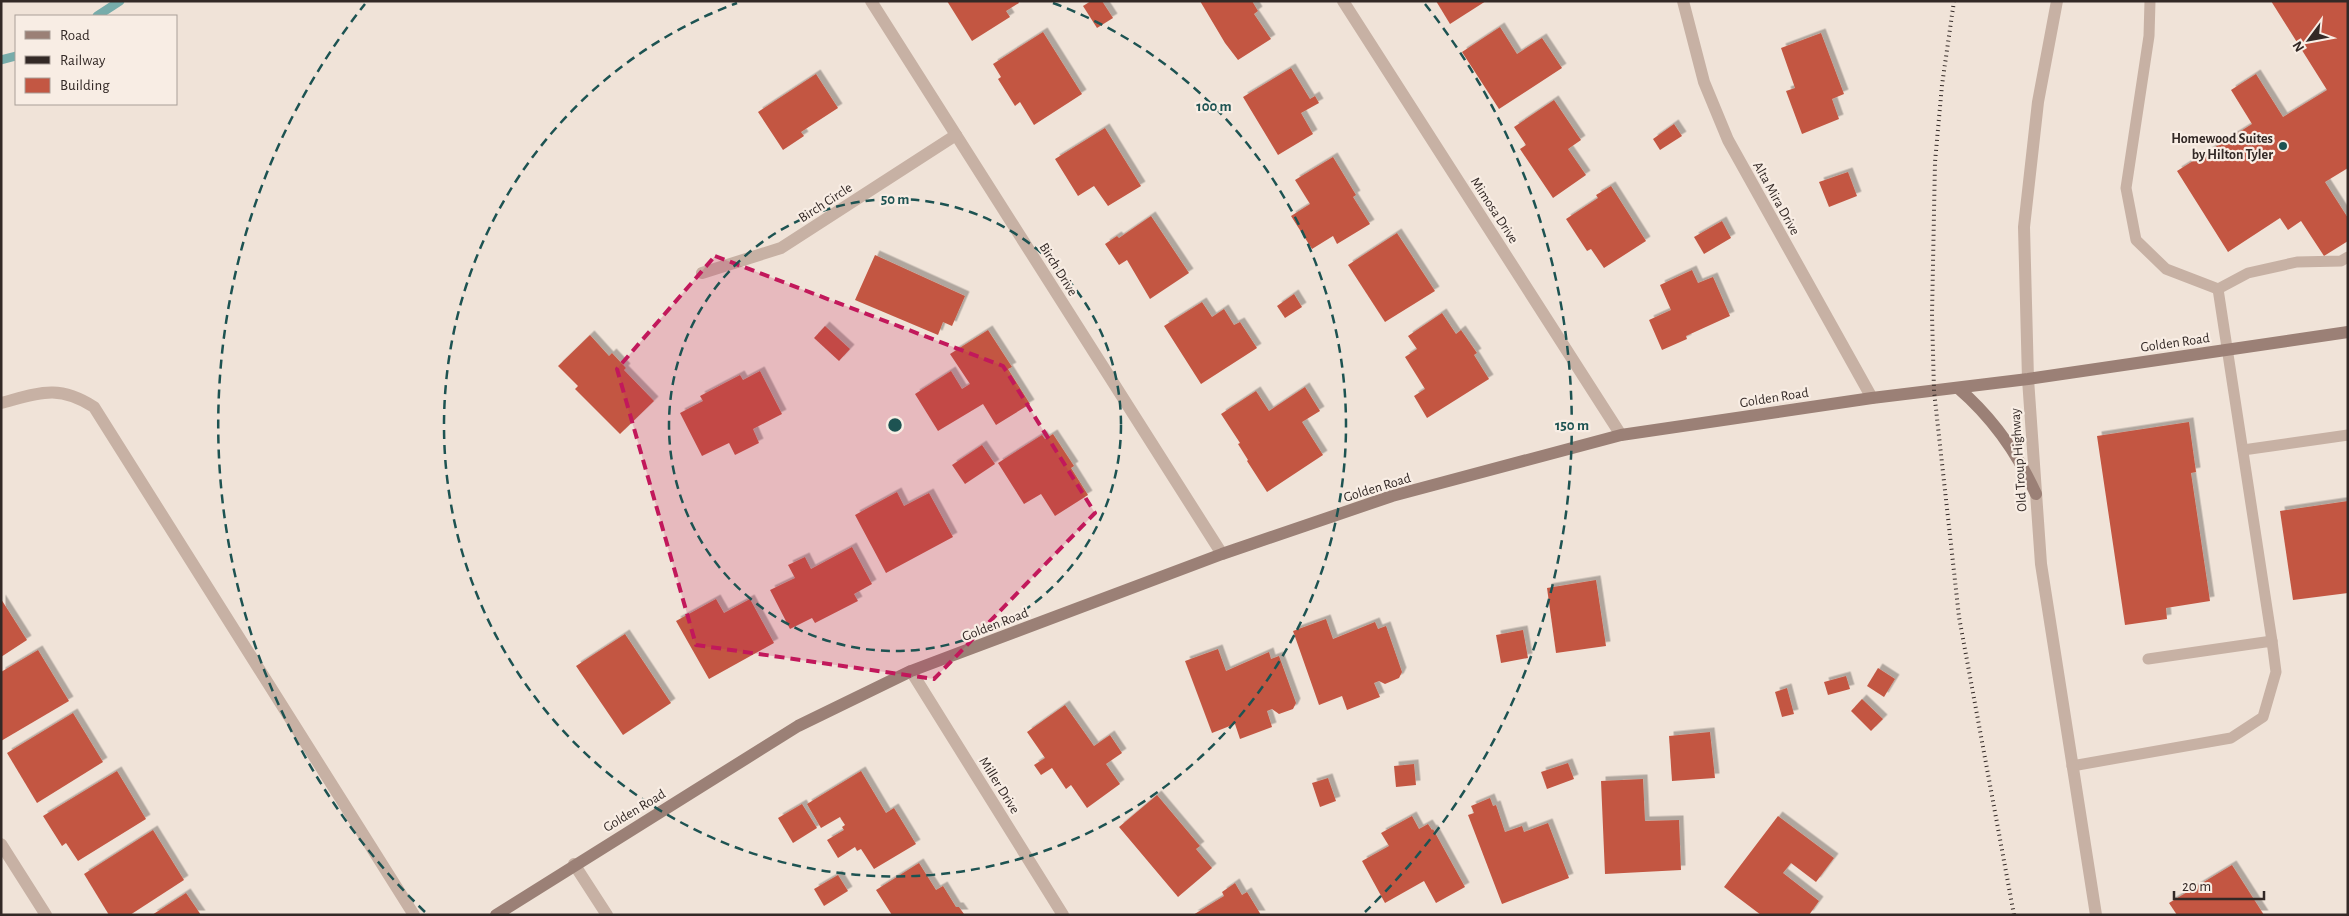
<svg xmlns="http://www.w3.org/2000/svg" width="2349" height="916" font-family="'Alegreya Sans',sans-serif">
  <style>
    .lines { fill: none; stroke-linecap: round; stroke-linejoin: round }
    .stream { stroke: #77acaa; stroke-width: 9 }
    .building { fill: #c35743; filter: url(#shadow) }
    .lane { stroke: #c7b1a4; stroke-width: 11 }
    .street { stroke: #c7b1a4; stroke-width: 12 }
    .secondary { stroke: #9b8076; stroke-width: 12 }
    .rail { stroke: #332926; stroke-width: 4; stroke-dasharray: 1 4; stroke-linecap: butt }
    .marked { fill: #c2185b; fill-opacity: 0.2; stroke: #c2185b; stroke-width: 4; stroke-dasharray: 10 6; stroke-linejoin: round }
    .ring { fill: none; stroke: #1d5352; stroke-width: 2.5; stroke-dasharray: 9 6 }
    .poi-dot { fill: #1d5352; stroke: #f8ede4; stroke-width: 2 }
    .labels { text-anchor: middle; stroke-width: 4.5; stroke-linejoin: round; paint-order: stroke }
    .poi-label { font-size: 14px; font-weight: bold; fill: #332926; stroke: #f8ede4; text-anchor: end }
    .street-label { font-size: 14px; fill: #332926; stroke: #f8ede4 }
    .centre { fill: #1d5352; stroke: #f8ede4; stroke-width: 2.5 }
    .ring-label { font-size: 15px; text-anchor: middle; font-weight: bold; fill: #1d5352; stroke: #f8ede4; stroke-width: 4.5; stroke-linejoin: round; paint-order: stroke }
  </style>
  <defs>
    <filter id="shadow"><feDropShadow dx="4.5" dy="-4.5" stdDeviation="0" flood-color="#0004"/></filter>
  </defs>
  <rect width="100%" height="100%" fill="#f0e3d8"/>
  <g class="lines">
    <!-- stream -->
    <g class="stream">
      <path d="M97 16 120 1"/>
      <path d="M1 60 16 56"/>
    </g>
  </g>
  <!-- building -->
  <g class="building">
    <path d="M947 1H1018L1019 3 1006 11 1010 17 972 41Z"/>
    <path d="M1091 1H1102L1113 18 1097 28 1083 6Z"/>
    <path d="M1200 1H1252L1258 11 1254 14 1271 39 1238 60 1225 43Z"/>
    <path d="M1436 1H1486L1450 24Z"/>
    <path d="M2271 1H2348V168L2325 182 2348 218V241L2324 256 2301 221 2288 230 2280 218 2228 252 2177 171 2252 124 2231 90 2256 74 2283 117 2327 90Z"/>
    <path d="M1500 27 1517 54 1542 38 1562 68 1499 109 1462 52Z"/>
    <path d="M1043 32 1082 94 1034 125 1020 102 1015 106 998 79 1001 77 993 64Z"/>
    <path d="M1821 33 1844 94 1832 99 1839 119 1802 134 1786 91 1795 88 1781 48Z"/>
    <path d="M1291 68 1310 99 1315 96 1319 103 1301 113 1313 134 1278 155 1243 97Z"/>
    <path d="M816 74 838 108 801 132 804 136 783 150 758 112Z"/>
    <path d="M1554 100 1581 140 1568 149 1586 175 1553 198 1520 149 1526 145 1514 127Z"/>
    <path d="M1674 124 1682 136 1660 150 1653 139Z"/>
    <path d="M1105 128 1141 186 1108 206 1094 186 1078 196 1055 159Z"/>
    <path d="M1333 157 1356 195 1353 197 1370 224 1337 244 1333 236 1312 249 1291 216 1310 204 1295 180Z"/>
    <path d="M1848 172 1857 196 1829 207 1819 182Z"/>
    <path d="M1611 186 1646 241 1604 268 1591 249 1587 251 1566 219 1598 198 1596 195Z"/>
    <path d="M1151 216 1189 273 1150 299 1127 260 1119 265 1105 244 1117 236 1119 238Z"/>
    <path d="M1722 221 1731 238 1704 254 1694 237Z"/>
    <path d="M1397 233 1435 291 1385 322 1348 265Z"/>
    <path d="M875 255 965 296 952 326 943 322 938 335 855 300Z"/>
    <path d="M1692 270 1698 283 1713 277 1730 316 1686 336 1687 339 1662 350 1649 320 1671 310 1660 285Z"/>
    <path d="M1294 294 1302 307 1285 318 1277 306Z"/>
    <path d="M1202 302 1212 317 1224 309 1234 325 1240 322 1257 348 1201 384 1164 326Z"/>
    <path d="M1442 313 1456 334 1461 330 1477 353 1474 355 1489 379 1427 418 1414 396 1425 389 1405 357 1417 349 1408 336Z"/>
    <path d="M825 326 850 349 839 361 814 338Z"/>
    <path d="M988 330 1012 367 1008 369 1030 404 996 425 983 404 938 431 915 394 951 371 962 389 970 384 950 354Z"/>
    <path d="M590 335 609 356 612 353 626 368 624 370 654 401 620 434 575 389 578 386 558 366Z"/>
    <path d="M760 371 782 414 753 429 759 443 735 455 729 443 702 456 680 413 703 401 700 396 740 375 743 380Z"/>
    <path d="M1305 387 1320 411 1302 422 1323 455 1267 492 1247 461 1248 460 1238 444 1240 443 1221 414 1256 391 1269 411Z"/>
    <path d="M2189 422 2196 472 2191 473 2210 601 2166 608 2167 619 2125 625 2097 436Z"/>
    <path d="M1053 434 1074 466 1071 468 1088 495 1055 516 1041 494 1024 504 998 463 1042 435 1045 439Z"/>
    <path d="M982 445 995 464 965 484 952 465Z"/>
    <path d="M897 492 904 506 929 493 953 537 886 573 855 515Z"/>
    <path d="M2348 501V593L2293 600 2280 511Z"/>
    <path d="M852 547 872 584 854 594 858 601 815 623 812 618 790 629 770 590 795 578 788 565 805 557 811 569Z"/>
    <path d="M1596 580 1606 646 1556 653 1547 588Z"/>
    <path d="M1 599 27 640 1 657Z"/>
    <path d="M716 599 724 613 750 599 774 643 709 679 676 621Z"/>
    <path d="M1326 619 1333 639 1375 622 1378 629 1386 626 1402 672 1399 678 1385 684 1379 681 1374 683 1380 697 1347 710 1342 696 1319 705 1293 631Z"/>
    <path d="M1523 630 1528 658 1501 663 1496 635Z"/>
    <path d="M625 634 671 703 623 735 576 666Z"/>
    <path d="M1218 649 1226 671 1269 652 1271 659 1279 656 1296 703 1293 709 1279 714 1272 709 1267 711 1272 727 1240 739 1235 724 1212 733 1185 661Z"/>
    <path d="M38 650 69 701 1 741V672Z"/>
    <path d="M1878 668 1895 679 1884 697 1867 686Z"/>
    <path d="M1846 676 1850 689 1828 695 1824 682Z"/>
    <path d="M1787 688 1794 714 1782 717 1775 692Z"/>
    <path d="M1862 699 1883 719 1871 731 1851 711Z"/>
    <path d="M1065 705 1094 746 1110 735 1122 753 1106 764 1120 784 1087 808 1071 785 1066 789 1052 768 1041 775 1034 765 1045 758 1027 732Z"/>
    <path d="M73 713 103 762 37 803 7 753Z"/>
    <path d="M1710 732 1715 778 1672 781 1669 736Z"/>
    <path d="M1568 763 1574 779 1547 789 1541 772Z"/>
    <path d="M1414 764 1416 785 1396 787 1394 766Z"/>
    <path d="M117 771 146 819 78 861 66 843 62 846 43 816Z"/>
    <path d="M861 771 886 813 894 808 916 844 874 869 861 849 857 851 855 847 838 858 827 840 844 830 842 827 845 825 841 819 840 817 821 828 807 804Z"/>
    <path d="M1328 778 1336 801 1320 807 1312 783Z"/>
    <path d="M1643 779 1645 821 1679 820 1681 870 1605 874 1601 781Z"/>
    <path d="M1157 795 1200 846 1196 849 1212 868 1178 897 1119 827Z"/>
    <path d="M1490 798 1493 806 1496 805 1505 832 1522 826 1524 832 1548 823 1569 878 1502 904 1468 815 1474 813 1471 806Z"/>
    <path d="M802 804 817 828 793 843 778 818Z"/>
    <path d="M1412 816 1419 829 1428 824 1432 830 1433 829 1465 887 1436 903 1424 881 1385 903 1362 861 1389 846 1381 833Z"/>
    <path d="M1778 816 1834 858 1816 882 1791 863 1783 873 1819 901 1809 915H1761L1724 887Z"/>
    <path d="M153 830 184 880 130 915H109L84 874Z"/>
    <path d="M919 863 936 890 943 886 956 907H959L964 914 892 915 876 890Z"/>
    <path d="M2232 865 2264 915H2177L2169 903Z"/>
    <path d="M838 875 848 891 824 906 814 889Z"/>
    <path d="M1235 883 1242 895 1247 892 1261 915H1193L1224 896 1222 892Z"/>
    <path d="M186 893 201 915H152Z"/>
  </g>
  <g class="lines">
    <!-- lane -->
    <g class="lane">
      <path d="M2150 1 2149 36 2126 188 2136 240 2166 269 2218 289 2248 273 2297 262 2341 261 2348 257"/>
      <path d="M2218 289 2272 641"/>
      <path d="M2243 450 2348 435"/>
      <path d="M2072 766 2231 738 2263 717 2276 672 2272 641 2148 659"/>
    </g>
    <!-- street -->
    <g class="street">
      <path d="M871 1 1222 554"/>
      <path d="M1343 1 1621 435"/>
      <path d="M1683 1 1704 82 1728 140 1872 398"/>
      <path d="M2057 1 2038 102 2024 227 2028 379 2041 564 2096 915"/>
      <path d="M702 273 781 248 956 135"/>
      <path d="M1 403C39 393 58 384 94 407L414 915"/>
      <path d="M911 671 1063 915"/>
      <path d="M1 844 46 915"/>
      <path d="M574 864 607 915"/>
    </g>
    <!-- secondary -->
    <g class="secondary">
      <path d="M1958 388C1993 418 2017 452 2036 494"/>
      <path d="M496 915 798 726 911 671 1222 554 1392 496 1621 435 1872 398 2028 379 2348 332"/>
    </g>
    <!-- rail -->
    <path class="rail" d="M1954 1 1942 85 1935 162 1932 315 1934 391 1959 617 2014 915"/>
  </g>
  <!-- marked area -->
  <path class="marked" d="M715 256 1003 366 1095 513 934 679 696 645 617 369Z"/>
  <!-- distance rings -->
  <g class="ring">
    <circle cx="895" cy="425" r="226"/>
    <path d="M1053 3A451 451 0 1 1 737 3"/>
    <path d="M425 912A677 677 0 0 1 365 4M1425 4A677 677 0 0 1 1365 912"/>
  </g>
  <!-- markers -->
  <circle class="poi-dot" cx="2283" cy="146" r="5"/>
  <g class="labels">
    <!-- poi labels -->
    <g class="poi-label">
      <text x="2273" y="143">Homewood Suites<tspan x="2273" dy="16">by Hilton Tyler</tspan></text>
    </g>
    <!-- street labels -->
    <g class="street-label">
      <text transform="translate(1777 198) rotate(61)" y="5">Alta Mira Drive</text>
      <text transform="translate(825 202) rotate(-33)" y="5">Birch Circle</text>
      <text transform="translate(1495 210) rotate(57)" y="5">Mimosa Drive</text>
      <text transform="translate(1059 269) rotate(58)" y="5">Birch Drive</text>
      <text transform="translate(2175 342) rotate(-8)" y="5">Golden Road</text>
      <text transform="translate(1774 397) rotate(-9)" y="5">Golden Road</text>
      <text transform="translate(2018 460) rotate(-94)" y="5">Old Troup Highway</text>
      <text transform="translate(1377 487) rotate(-17)" y="5">Golden Road</text>
      <text transform="translate(995 624) rotate(-21)" y="5">Golden Road</text>
      <text transform="translate(1000 785) rotate(58)" y="5">Miller Drive</text>
      <text transform="translate(634 810) rotate(-31)" y="5">Golden Road</text>
    </g>
  </g>
  <circle cx="895" cy="425" r="8" class="centre"/>
  <g class="ring-label">
    <text x="1214" y="111">100 m</text>
    <text x="895" y="204">50 m</text>
    <text x="1572" y="430">150 m</text>
  </g>
  <!-- border -->
  <rect width="2349" height="916" fill="none" stroke="#332926" stroke-width="5"/>
  <!-- legend -->
  <rect x="15" y="15" width="162" height="90" fill="#f8ede4" stroke="#a99f98"/>
  <rect x="25" y="31" width="25" height="8" fill="#9b8076" stroke="#a99f98"/>
  <text x="60" y="40" font-size="15" fill="#332926">Road</text>
  <rect x="25" y="56" width="25" height="8" fill="#332926" stroke="#a99f98"/>
  <text x="60" y="65" font-size="15" fill="#332926">Railway</text>
  <rect x="25" y="78" width="25" height="15" fill="#c35743" stroke="#a99f98"/>
  <text x="60" y="90" font-size="15" fill="#332926">Building</text>
  <!-- north arrow -->
  <g transform="translate(2309 40) rotate(238)" stroke="#f8ede4" stroke-width="4" paint-order="stroke">
  <path d="M0-4L9 19L0 12L-9 19Z" fill="#332926"/>
  <text y="-8" font-size="14" font-weight="bold" text-anchor="middle" fill="#332926">N</text>
  </g>
  <!-- scale -->
  <path d="M2174 891v8h90v-8" fill="none" stroke="#332926" stroke-width="2.5"/>
  <text x="2182" y="891" font-size="15" fill="#332926" stroke="#f8ede4" stroke-width="4" paint-order="stroke">20 m</text>
</svg>
